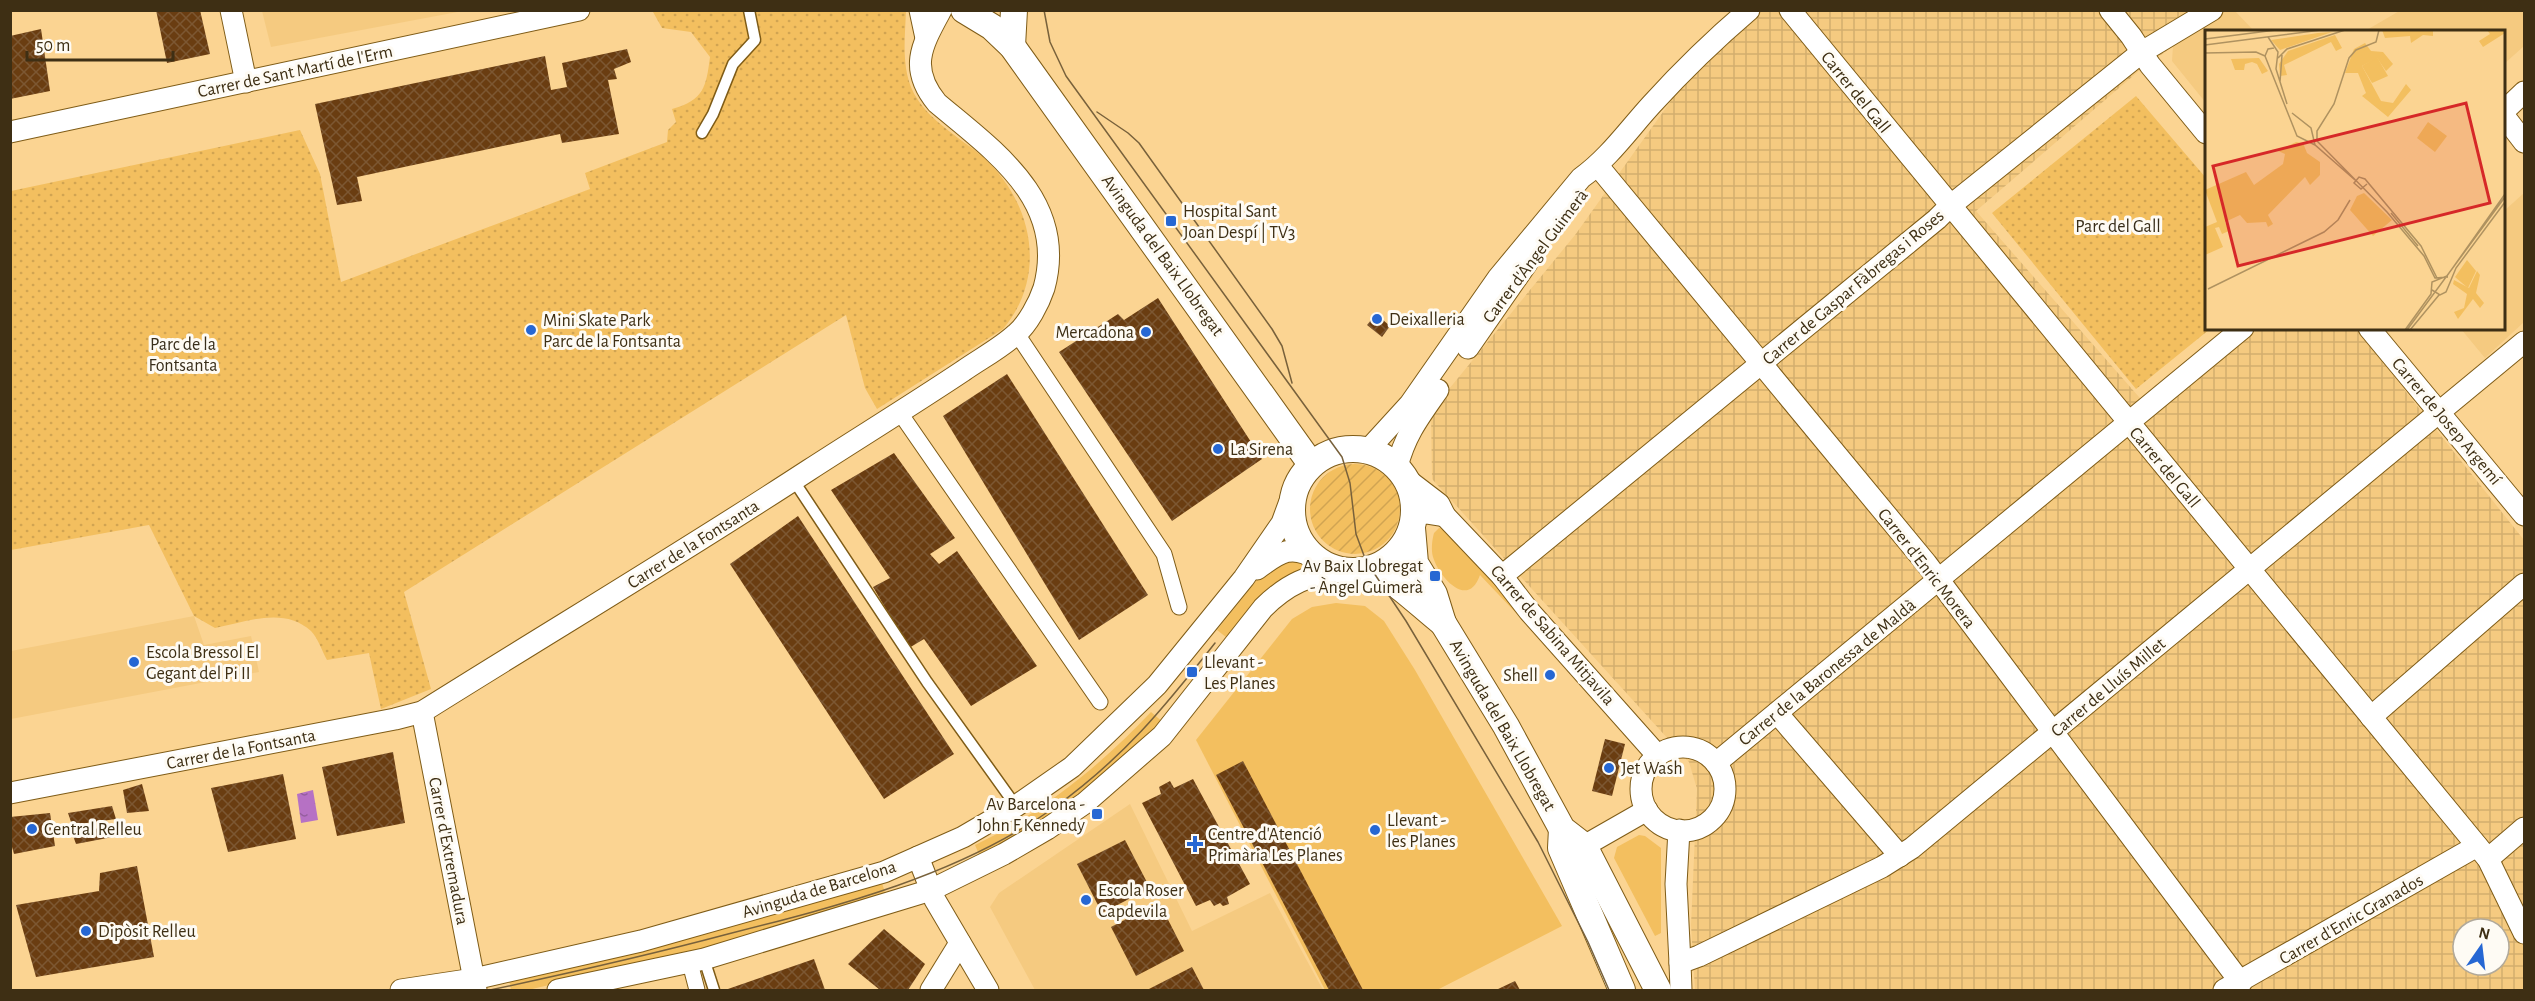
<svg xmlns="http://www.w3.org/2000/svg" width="2535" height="1001" font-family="'Alegreya Sans',sans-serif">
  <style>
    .built { fill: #f5ca80 }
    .industrial { fill: url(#industrial-grid); fill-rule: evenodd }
    .grass { fill: #f3bf5f }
    .park { fill: url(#park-dots) }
    .garden { fill: url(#garden-furrows) }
    .water { fill: url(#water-ripples) }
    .building { fill: url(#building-cross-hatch) }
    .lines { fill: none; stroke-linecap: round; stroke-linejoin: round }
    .service-casing { stroke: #7f5c17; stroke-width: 13 }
    .pedestrian-casing { stroke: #7f5c17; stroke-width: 17 }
    .minor-casing { stroke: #7f5c17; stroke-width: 23 }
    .tertiary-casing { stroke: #7f5c17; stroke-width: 28 }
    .service { stroke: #fff; stroke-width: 10 }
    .pedestrian { stroke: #fff; stroke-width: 15 }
    .minor { stroke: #fff; stroke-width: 21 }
    .tertiary { stroke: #fff; stroke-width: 26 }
    .tram { stroke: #78613b; stroke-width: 1.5 }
    .poi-dot { fill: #2667d3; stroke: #fefbf4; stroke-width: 2 }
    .labels { text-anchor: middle; stroke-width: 6; stroke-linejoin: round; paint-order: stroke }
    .street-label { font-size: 18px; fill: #3e2f14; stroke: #fefbf4 }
    .poi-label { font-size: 18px; fill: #3e2f14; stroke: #fefbf4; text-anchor: start }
    .park-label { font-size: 18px; fill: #392e1b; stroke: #fefbf4 }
    .inset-road { fill: none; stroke: #af9260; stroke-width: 1.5 }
    .view { fill: #d62828; fill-opacity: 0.15; stroke: #d62828; stroke-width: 3 }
    .inset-edge { fill: none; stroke: #3e2f14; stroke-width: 3 }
  </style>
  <defs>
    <pattern id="industrial-grid" width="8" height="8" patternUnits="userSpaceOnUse" patternTransform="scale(1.5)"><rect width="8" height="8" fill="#f5ca80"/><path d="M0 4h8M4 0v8" fill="none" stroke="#d3ae6e"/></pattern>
    <pattern id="park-dots" width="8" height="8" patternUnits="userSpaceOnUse" patternTransform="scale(1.5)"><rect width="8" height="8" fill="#f3bf5f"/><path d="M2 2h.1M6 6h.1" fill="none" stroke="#d1a452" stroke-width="1.8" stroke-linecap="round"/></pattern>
    <pattern id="garden-furrows" width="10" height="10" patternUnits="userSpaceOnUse" patternTransform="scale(1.5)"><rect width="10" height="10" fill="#f3bf5f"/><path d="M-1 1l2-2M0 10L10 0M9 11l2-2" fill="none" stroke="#d1a452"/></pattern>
    <pattern id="water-ripples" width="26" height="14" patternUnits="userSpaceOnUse" patternTransform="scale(1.5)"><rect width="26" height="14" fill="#b671c4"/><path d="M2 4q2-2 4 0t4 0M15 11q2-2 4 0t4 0" fill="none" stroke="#955d9e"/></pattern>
    <pattern id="building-cross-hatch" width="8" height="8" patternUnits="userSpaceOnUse" patternTransform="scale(1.5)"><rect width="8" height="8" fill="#6a3d11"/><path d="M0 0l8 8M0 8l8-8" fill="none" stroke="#7c5732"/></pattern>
  </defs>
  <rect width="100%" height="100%" fill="#fbd492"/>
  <!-- built -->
  <g class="built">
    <path d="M2401 10 2524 11V46L2504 64V32L2365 31Z"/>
    <path d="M262 11V10L463 11 271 47Z"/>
    <path d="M2222 11H2235L2254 31 2206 32V103L2172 61 2173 46Z"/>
    <path d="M2524 193V322L2485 358 2461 329 2504 328V211Z"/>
    <path d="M194 616 204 645 251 636 259 672 11 719V651Z"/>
    <path d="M1130 804 1192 931 1270 893 1323 990H1035L990 907 999 893Z"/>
  </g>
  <!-- industrial -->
  <path class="industrial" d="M1762 11H2222L2140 70 1976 211 2146 405 2232 329H2356L2524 540V990H1695L1691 925 1697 789 1689 762 1432 479 1431 411 1575 235 1683 84ZM2463 929H2499V965H2463Z"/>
  <!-- grass -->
  <g class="grass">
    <path d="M1439 528 1445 529 1519 612 1517 614 1480 575C1468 610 1439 577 1433 557 1431 550 1432 540 1434 533Z"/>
    <path d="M1281 560 1302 562 1308 568 1231 641 1217 630 1261 575Z"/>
    <path d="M1336 603 1365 606 1384 621 1415 670 1562 926 1437 990H1325L1196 740 1292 619 1312 607Z"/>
    <path d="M1151 712 1164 723 1091 789 981 859 975 845C1042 813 1100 766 1151 712Z"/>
    <path d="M1639 835 1645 836 1661 848V933L1655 936 1614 858 1617 847Z"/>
    <path d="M882 883 886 896 710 947 528 990H511L509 980 703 935Z"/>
  </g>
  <!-- park -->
  <g class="park">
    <path d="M661 10H906C905 41 900 74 918 100 934 124 962 139 983 157 1033 202 1048 276 1003 329L877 409 865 388 846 315 404 592 431 689 381 709 369 653 327 660C322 651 318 638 311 631 284 606 246 622 215 628L194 616 149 525 11 550V191L300 130 320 174 341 282 590 189 585 173 667 142 668 130 676 122 672 109C704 100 706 87 710 57L691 32 662 28 653 12Z"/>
    <path d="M2136 96 2206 178V328L2210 329 2136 389 1992 213Z"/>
  </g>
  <!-- garden -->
  <circle class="garden" cx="1355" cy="509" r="45"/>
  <!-- water -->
  <path class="water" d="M313 790 318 820 301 823 297 794Z"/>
  <!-- building -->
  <g class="building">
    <path d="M156 10H200L210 54 167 63Z"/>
    <path d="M41 29 50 91 10 99V36Z"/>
    <path d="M627 49 631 62 614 69 617 79 608 80 619 134 562 143 560 134 357 177 362 201 337 205 315 104 545 56 551 90 567 87 562 63Z"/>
    <path d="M1158 298 1262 459 1172 521 1059 352 1118 314 1124 320Z"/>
    <path d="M1376 314 1390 326 1382 337 1367 325Z"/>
    <path d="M1007 374 1148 595 1079 640 943 416Z"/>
    <path d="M894 453 955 538 930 554 939 564 957 551 1037 666 971 706 924 639 909 648 873 587 890 578 831 490Z"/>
    <path d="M798 516 954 754 884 799 730 564Z"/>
    <path d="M1605 739 1625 744 1612 796 1592 791Z"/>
    <path d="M393 752 405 823 337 836 322 767Z"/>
    <path d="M1243 761 1363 990H1329L1216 775Z"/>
    <path d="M283 774 296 839 228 852 211 788Z"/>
    <path d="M1193 779 1250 884 1227 897 1229 904 1223 906 1220 903 1214 906 1210 900 1196 906 1142 803 1161 794 1159 787 1170 781 1174 788Z"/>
    <path d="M142 784 149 811 127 813 123 790Z"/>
    <path d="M112 806 116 819 72 825 68 813Z"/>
    <path d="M50 813 55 846 14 854 10 840V817Z"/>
    <path d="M116 825 118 836 76 844 72 833Z"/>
    <path d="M1125 840 1150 888 1102 913 1077 864Z"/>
    <path d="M137 866 154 957 36 977 16 905 99 891 100 873Z"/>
    <path d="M1159 902 1184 951 1136 976 1111 927Z"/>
    <path d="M884 929 925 964 908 990H880L848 964Z"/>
    <path d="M814 959 825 990H725Z"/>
    <path d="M1192 967 1204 990H1147Z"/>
    <path d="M1515 981 1520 990H1496Z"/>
  </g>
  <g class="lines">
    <defs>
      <g id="service">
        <path d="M702 133 713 114 733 64 755 40 749 10"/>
        <path d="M794 481 927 682 1016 806"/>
        <path d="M704 959 714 990"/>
      </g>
      <g id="pedestrian">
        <path d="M1017 334 1164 554 1179 607"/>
        <path d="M900 413 1100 702"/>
        <path d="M690 963 697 990"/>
      </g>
      <g id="minor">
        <path d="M231 10 246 82"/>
        <path d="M920 10 926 38"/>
        <path d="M1790 10 2488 859 2524 933"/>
        <path d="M2110 10 2131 36 2150 65 2206 133"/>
        <path d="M2504 111 2524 92"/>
        <path d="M2504 116 2524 142"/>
        <path d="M10 132 579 10"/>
        <path d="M1598 166 1926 563 2241 983"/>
        <path d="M2369 328 2524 515"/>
        <path d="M1468 348 1527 263"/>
        <path d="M1368 450 1410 404 1498 278 1581 178C1609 158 1629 129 1652 104 1682 71 1715 39 1749 10"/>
        <path d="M1397 467C1405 435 1419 417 1438 390"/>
        <path d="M1405 478 1439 504 1445 516 1502 576 1529 611 1658 756"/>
        <path d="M1415 515 1426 513 1445 516"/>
        <path d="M1257 569C1279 553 1290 543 1317 559"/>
        <path d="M1502 576 1937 219 1950 206 2142 52 2212 10"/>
        <path d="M422 712 476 990"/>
        <path d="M1777 713 1900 856"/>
        <path d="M2371 717 2524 584"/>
        <circle cx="1683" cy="789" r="42"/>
        <path d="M1716 763 2243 328"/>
        <path d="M10 793 395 719 422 712C551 631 682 553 809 470 860 437 912 405 963 371 980 359 1001 348 1016 334 1028 324 1039 303 1044 288 1068 201 994 151 937 103 908 68 922 45 941 10"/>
        <path d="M1679 830 1676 884 1680 963"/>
        <path d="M1584 846 1647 810"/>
        <path d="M918 857 935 900 988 990"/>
        <path d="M2488 859 2524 828"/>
        <path d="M401 990 474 979 641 941 884 872 963 837 1016 806 1072 767 1157 685 1244 578 1282 523 1293 493"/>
        <path d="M558 990 704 959 931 890 1004 854 1047 829 1085 803 1162 736 1263 608C1288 583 1308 576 1342 569"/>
        <path d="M931 990 960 943"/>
        <path d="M1681 990 1680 963 1699 956 1882 867 1912 848 2524 342"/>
        <path d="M2224 990 2477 846"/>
      </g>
      <g id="tertiary">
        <path d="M964 10 992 27 1012 46 1311 464"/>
        <path d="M1012 46 1014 10"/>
        <circle cx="1353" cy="510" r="61"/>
        <path d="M1412 528 1415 563 1434 594 1443 623 1506 726 1562 829 1584 846 1658 990"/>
        <path d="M1372 569C1399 583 1419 604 1443 623"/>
        <path d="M1562 829 1561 848 1622 990"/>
      </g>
    </defs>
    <!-- service casing -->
    <use href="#service" class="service-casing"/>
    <!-- pedestrian casing -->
    <use href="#pedestrian" class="pedestrian-casing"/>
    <!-- minor casing -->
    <use href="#minor" class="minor-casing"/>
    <!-- tertiary casing -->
    <use href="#tertiary" class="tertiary-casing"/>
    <!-- service -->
    <use href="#service" class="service"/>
    <!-- pedestrian -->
    <use href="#pedestrian" class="pedestrian"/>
    <!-- minor -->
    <use href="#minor" class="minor"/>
    <!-- tertiary -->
    <use href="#tertiary" class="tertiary"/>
    <!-- tram -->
    <g class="tram">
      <path d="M1044 10 1050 42 1066 76 1342 457 1350 483 1356 534 1366 561 1406 621 1538 842 1588 942 1609 990"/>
      <path d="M1097 112 1128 133 1139 143 1272 329 1282 346 1292 383"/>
      <path d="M490 990C570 973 649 955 728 934 839 906 960 875 1055 807 1123 758 1164 708 1215 643"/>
    </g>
  </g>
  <!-- markers -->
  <g class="poi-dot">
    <rect x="1165" y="215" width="12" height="12" rx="3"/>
    <circle cx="1377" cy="319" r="6"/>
    <circle cx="531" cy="330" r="6"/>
    <circle cx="1146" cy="332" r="6"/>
    <circle cx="1218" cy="449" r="6"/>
    <rect x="1429" y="570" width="12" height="12" rx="3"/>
    <circle cx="134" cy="662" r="6"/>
    <rect x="1186" y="666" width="12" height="12" rx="3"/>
    <circle cx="1550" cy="675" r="6"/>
    <circle cx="1609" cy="768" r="6"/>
    <rect x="1091" y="808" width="12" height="12" rx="3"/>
    <circle cx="32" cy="829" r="6"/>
    <circle cx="1375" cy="830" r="6"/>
    <path d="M1192 835h6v6h6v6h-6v6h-6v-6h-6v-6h6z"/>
    <circle cx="1086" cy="900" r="6"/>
    <circle cx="86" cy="931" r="6"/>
  </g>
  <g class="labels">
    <!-- street labels -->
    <g class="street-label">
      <text transform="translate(295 71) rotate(-12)" y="6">Carrer de Sant Martí de l'Erm</text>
      <text transform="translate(1856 92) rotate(51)" y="6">Carrer del Gall</text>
      <text transform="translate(1163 255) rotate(54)" y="6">Avinguda del Baix Llobregat</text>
      <text transform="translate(1535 256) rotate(-53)" y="6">Carrer d'Àngel Guimerà</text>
      <text transform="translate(1853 287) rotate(-40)" y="6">Carrer de Gaspar Fàbregas i Roses</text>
      <text transform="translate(2447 421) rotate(50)" y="6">Carrer de Josep Argemí</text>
      <text transform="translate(2165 467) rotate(50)" y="6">Carrer del Gall</text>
      <text transform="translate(693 544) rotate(-32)" y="6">Carrer de la Fontsanta</text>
      <text transform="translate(1927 568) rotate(52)" y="6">Carrer d'Enric Morera</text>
      <text transform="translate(1553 635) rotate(49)" y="6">Carrer de Sabina Mitjavila</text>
      <text transform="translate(1827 672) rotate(-39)" y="6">Carrer de la Baronessa de Maldà</text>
      <text transform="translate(2108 687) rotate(-40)" y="6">Carrer de Lluís Millet</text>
      <text transform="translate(1503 725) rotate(60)" y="6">Avinguda del Baix Llobregat</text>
      <text transform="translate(241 749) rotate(-11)" y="6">Carrer de la Fontsanta</text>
      <text transform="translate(449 851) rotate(79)" y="6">Carrer d'Extremadura</text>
      <text transform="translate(819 889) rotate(-17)" y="6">Avinguda de Barcelona</text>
      <text transform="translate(2351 919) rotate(-30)" y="6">Carrer d'Enric Granados</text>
    </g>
    <!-- poi labels -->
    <g class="poi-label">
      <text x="1183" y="217">Hospital Sant<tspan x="1183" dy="21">Joan Despí | TV3</tspan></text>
      <text x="1389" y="325">Deixalleria</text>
      <text x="543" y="326">Mini Skate Park<tspan x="543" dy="21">Parc de la Fontsanta</tspan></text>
      <text x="1134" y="338" text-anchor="end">Mercadona</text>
      <text x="1230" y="455">La Sirena</text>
      <text x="1423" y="572" text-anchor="end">Av Baix Llobregat<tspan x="1423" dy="21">- Àngel Guimerà</tspan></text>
      <text x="146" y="658">Escola Bressol El<tspan x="146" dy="21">Gegant del Pi II</tspan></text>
      <text x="1204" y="668">Llevant -<tspan x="1204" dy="21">Les Planes</tspan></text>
      <text x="1538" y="681" text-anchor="end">Shell</text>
      <text x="1621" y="774">Jet Wash</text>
      <text x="1085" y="810" text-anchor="end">Av Barcelona -<tspan x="1085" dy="21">John F Kennedy</tspan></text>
      <text x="1387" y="826">Llevant -<tspan x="1387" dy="21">les Planes</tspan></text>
      <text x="44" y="835">Central Relleu</text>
      <text x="1208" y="840">Centre d'Atenció<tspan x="1208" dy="21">Primària Les Planes</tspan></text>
      <text x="1098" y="896">Escola Roser<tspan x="1098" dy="21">Capdevila</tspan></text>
      <text x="98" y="937">Dipòsit Relleu</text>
    </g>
    <!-- park labels -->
    <g class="park-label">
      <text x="2118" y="232">Parc del Gall</text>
      <text x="183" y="350">Parc de la<tspan x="183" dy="21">Fontsanta</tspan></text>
    </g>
  </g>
  <!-- overview -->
  <g transform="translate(2205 30)">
    <rect width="300" height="300" fill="#fbd492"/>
    <path d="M127 2 75 20 66 10 113 3ZM130 5 137 18 131 21 126 12 79 35 82 45 75 46 74 34 83 21ZM159 163 187 190 168 206 145 180 152 166ZM262 230 271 241 263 258 250 247Z" fill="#f3bf5f"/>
    <path d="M172 27 183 46 167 53 157 36Z" fill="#f3bf5f"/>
    <path d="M177 0H228V6L218 5 206 13 205 6 180 8ZM282 0H300V3L278 17 274 11 285 4ZM160 13 166 21 178 22 188 34 181 41 172 28 157 36 176 71 188 73 201 54 206 60 183 87 157 66 161 63 153 43H140L149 19ZM223 92 242 106 230 122 212 108ZM91 112 98 113 102 123 115 132V145L105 155 100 147 63 185 68 194 63 197 61 192 42 193 35 185 20 192 24 201 17 204 14 197 10 198 18 217 0 225V197L12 192 0 160 41 142 49 155 78 134 80 124 73 121ZM272 241 275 245 271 263 279 273 275 278 268 269 253 289 249 282 259 278 262 264 248 254 249 250 264 258Z" fill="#f3bf5f"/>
    <path d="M54 28 63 41 57 44 52 34 47 32 40 34 39 40H30L26 29Z" fill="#f3bf5f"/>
    <path class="inset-road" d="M174 0 171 12 151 20 144 28 129 74 112 101V111L182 182 219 226 230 248 243 247M63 7 73 22 71 39 82 74M0 9 71 0M0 15 116 0M69 18 63 19 60 26 92 106 110 115 150 150M0 23 51 22 60 26M73 28 82 19 140 0M75 52 77 25M87 83 106 98 110 115M162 154 156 159 149 153 154 147 160 149 216 216 232 248M186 183 213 216M3 259 119 202 133 190 145 170M227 260 235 265 241 262 251 238 300 172M200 300 226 264 227 252 242 246 300 164M202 300 300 167M205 300 234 265"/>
    <path class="view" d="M261 73 285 173 33 236 8 136Z"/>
    <rect width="300" height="300" class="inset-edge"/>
  </g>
  <!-- border -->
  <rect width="2535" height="1001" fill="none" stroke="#3e2f14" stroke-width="24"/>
  <!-- north arrow -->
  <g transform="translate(2481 947) rotate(14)"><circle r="28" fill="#fefbf4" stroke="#b1a99a" stroke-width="1.5"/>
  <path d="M0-4.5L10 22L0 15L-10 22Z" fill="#2667d3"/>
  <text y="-9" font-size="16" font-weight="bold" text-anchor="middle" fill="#3e2f14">N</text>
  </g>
  <!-- scale -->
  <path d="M27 51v9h146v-9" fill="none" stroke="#3e2f14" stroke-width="3"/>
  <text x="36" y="51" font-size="18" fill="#3e2f14" stroke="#fefbf4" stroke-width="4.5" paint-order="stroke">50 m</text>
</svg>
